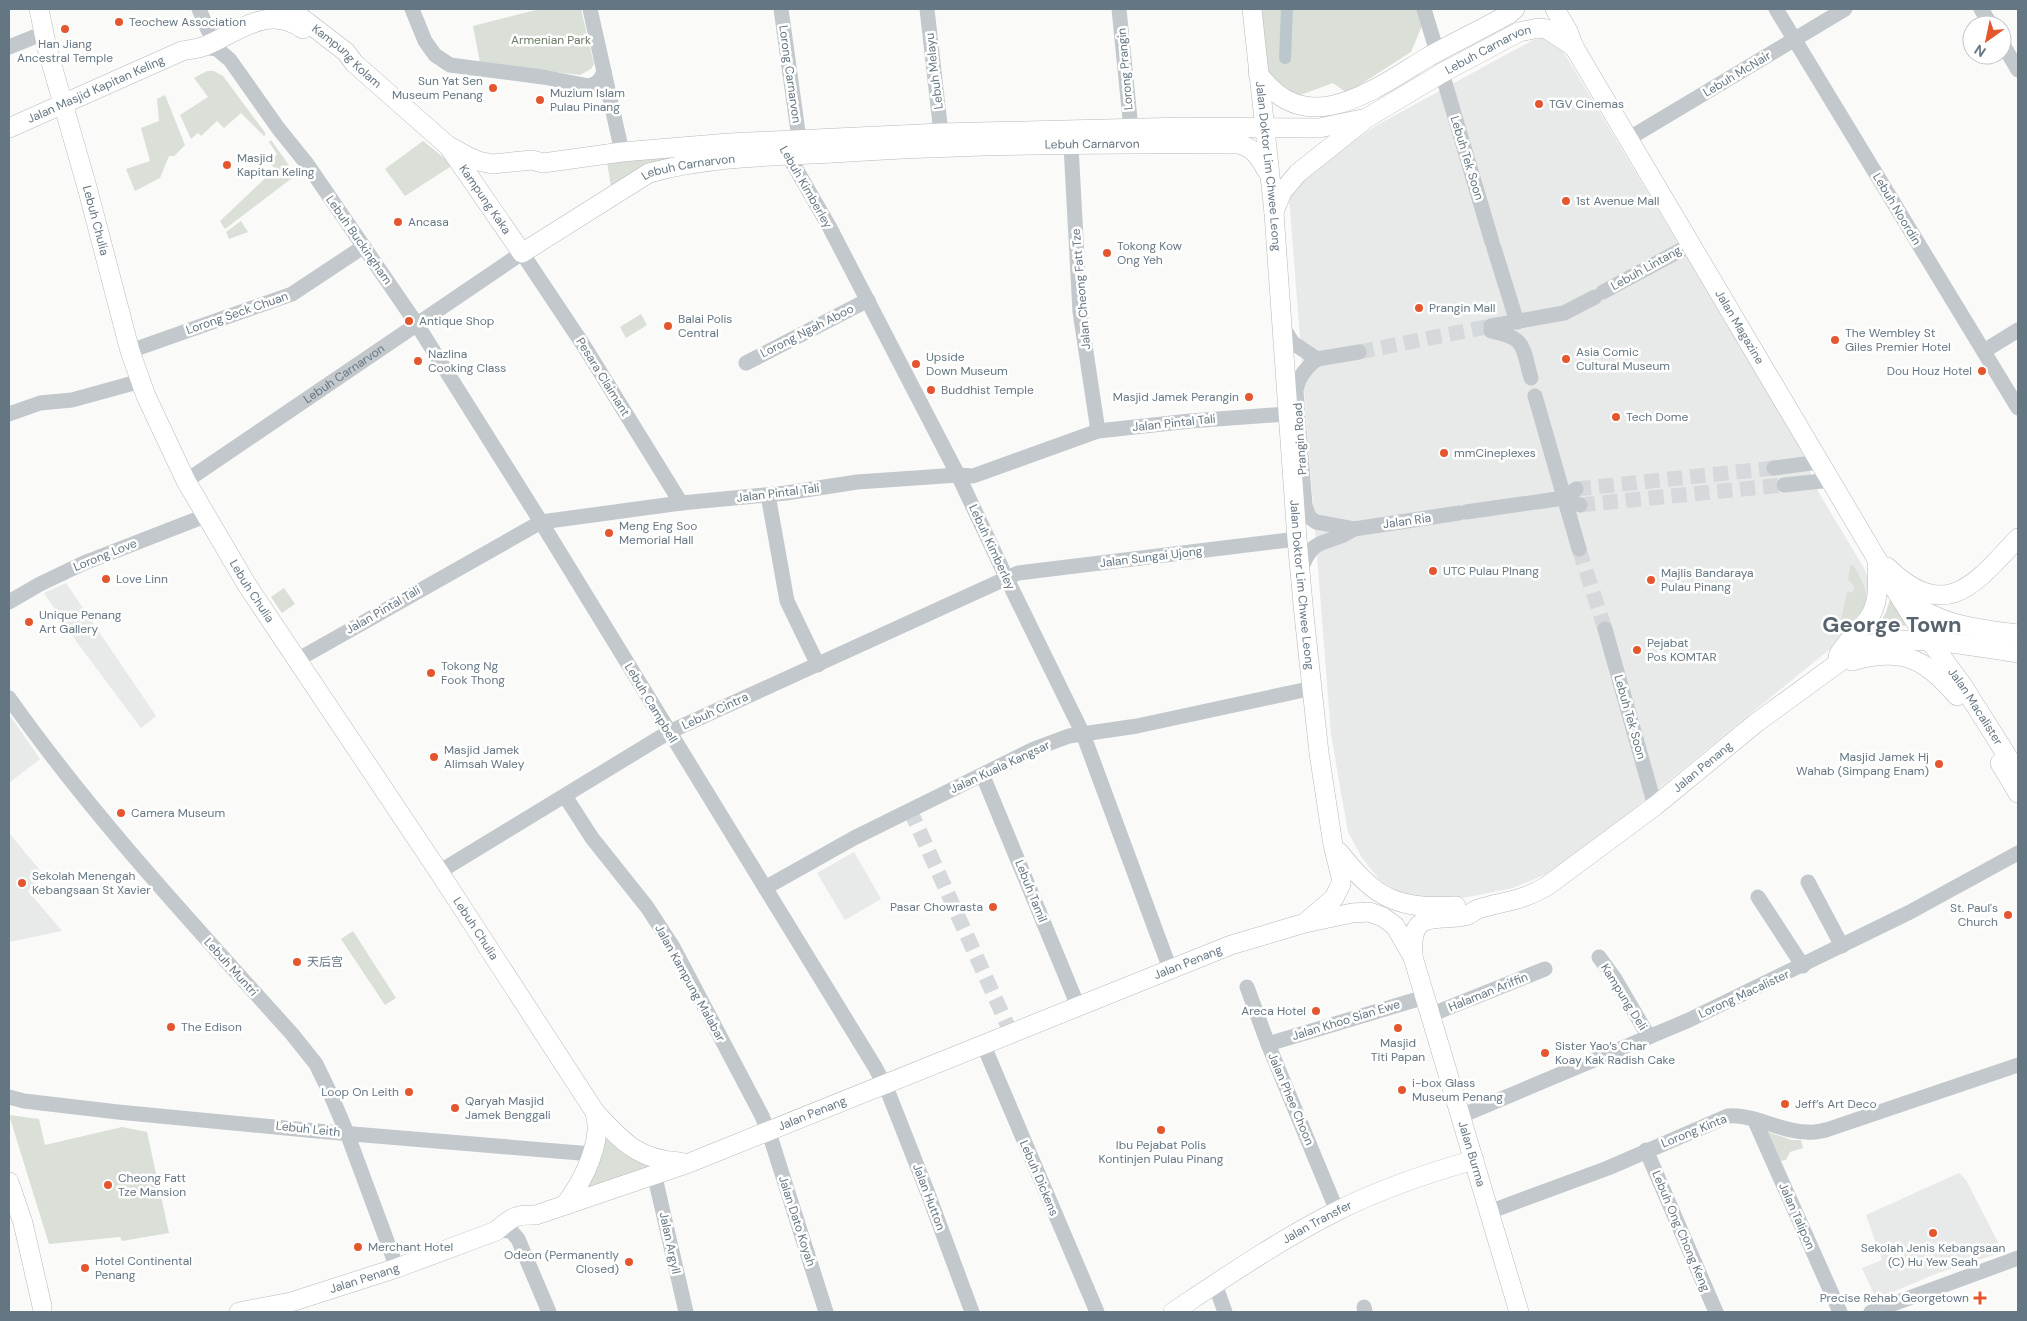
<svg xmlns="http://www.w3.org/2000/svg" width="2027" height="1321" font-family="'DM Sans','Noto Sans SC',sans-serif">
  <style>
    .built { fill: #e8e9e9 }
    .green { fill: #dadfd7 }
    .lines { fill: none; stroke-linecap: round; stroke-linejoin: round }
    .canal { stroke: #bbc7cb; stroke-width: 12 }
    .minor-tunnel { stroke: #d5d9db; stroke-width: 15; stroke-dasharray: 15 8; stroke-linecap: butt }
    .major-casing { stroke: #b5babe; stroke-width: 20 }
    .minor { stroke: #c3c8cc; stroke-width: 15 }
    .major { stroke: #fff; stroke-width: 19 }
    .poi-dot { fill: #e4572e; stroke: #fff; stroke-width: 2 }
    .labels { text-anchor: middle; stroke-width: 5; stroke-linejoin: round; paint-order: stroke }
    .poi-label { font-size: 12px; fill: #657683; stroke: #fff; text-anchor: start }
    .park-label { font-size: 12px; fill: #687a64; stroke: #fff }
    .street-label { font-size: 12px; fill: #657683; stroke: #fff }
    .town-label { font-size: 22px; font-weight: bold; fill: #57646e; stroke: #fff }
  </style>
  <rect width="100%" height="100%" fill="#fafaf8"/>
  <!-- built -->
  <g class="built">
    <path d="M1540 38 1550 39 1560 46 1798 443 1819 493 1864 568 1873 590 1857 627 1596 840 1556 870 1513 888 1468 897 1430 902 1402 894 1379 879 1362 858 1348 832 1331 735 1289 197 1290 192 1320 164 1377 125 1533 40Z"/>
    <path d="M66 583 156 716 141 728 76 641 44 593Z"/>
    <path d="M9 714 40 759 9 783Z"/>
    <path d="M9 833 43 874 28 891 62 931 9 942Z"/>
    <path d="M854 852 881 899 845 920 817 873Z"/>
    <path d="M1959 1173 1966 1180 2003 1252 1938 1273 1876 1299 1862 1268 1882 1260 1866 1215Z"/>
  </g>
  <!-- green -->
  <g class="green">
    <path d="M540 9H581L594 64 591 69 580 75 480 63 473 26Z"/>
    <path d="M1258 9H1418L1423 23 1411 52 1347 93 1333 83 1295 97 1281 93 1268 72Z"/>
    <path d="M207 71H214L223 76 266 134 264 136 241 113 224 128 217 121 201 136 198 133 191 139 180 115 208 97 194 78Z"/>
    <path d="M165 95 185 145 174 156H169L160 178 135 191 126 169 150 161 141 128 159 121 157 99Z"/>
    <path d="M271 140 296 175 225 229 220 221 275 169 269 162 277 154 269 142Z"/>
    <path d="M423 141 453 165 405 196 385 169Z"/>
    <path d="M706 150 648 168 611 186 607 162Z"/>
    <path d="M241 221 248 232 229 239 226 232Z"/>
    <path d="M641 314 647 325 626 338 620 327Z"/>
    <path d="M1851 565H1853C1874 599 1870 607 1839 631L1847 591 1851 593 1854 590V586L1848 579Z"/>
    <path d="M284 588 295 604 282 613 271 597Z"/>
    <path d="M1890 599 1908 625 1877 629 1886 612Z"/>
    <path d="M353 931 396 998 385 1005 341 939Z"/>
    <path d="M9 1115 39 1119 45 1145 122 1127 147 1132 169 1233 122 1241 120 1237 49 1244Z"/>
    <path d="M1768 1132 1792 1140H1801L1803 1148 1790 1152 1786 1160 1781 1161 1768 1141Z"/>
    <path d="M607 1135 653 1166 586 1191 605 1138Z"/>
  </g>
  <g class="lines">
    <!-- canal -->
    <path class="canal" d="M1285 58 1287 9"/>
    <!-- minor-tunnel -->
    <g class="minor-tunnel">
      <path d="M1359 352 1491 326"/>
      <path d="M1576 489 1774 468"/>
      <path d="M1580 505 1784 485"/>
      <path d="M1579 549 1605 629"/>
      <path d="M910 810 1011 1033"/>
    </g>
    <defs>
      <g id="major">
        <path id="s2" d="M39 9 47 48 87 187 130 351 146 396 186 481 247 585 439 872 595 1112C622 1141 638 1160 680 1162"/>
        <path id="s3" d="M290 9 346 52 354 63 447 145 469 157 478 161 492 164 532 160 543 163 622 152 729 143 941 133 1184 127 1319 128 1367 118 1442 73 1519 32 1538 28 1547 29 1574 47"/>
        <path id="s4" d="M1252 9 1274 213 1297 539 1304 615 1319 753 1333 845 1341 877V884L1334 898 1306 922"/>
        <path id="s5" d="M1555 9 1568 31 1574 47 1891 583 1913 618 1963 686 2018 773"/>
        <path d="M1258 73C1306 143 1376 88 1428 57 1455 42 1482 29 1509 14L1515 9"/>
        <path id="s6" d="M9 128 182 51C190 49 198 49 205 46 239 32 267 4 303 29"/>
        <path id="s7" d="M451 150 522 253 649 173C708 157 772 156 833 153 968 144 1104 143 1239 144 1254 148 1260 158 1267 171"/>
        <path d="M1274 212 1282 192 1298 173 1362 122"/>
        <path d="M1887 567C1946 624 1975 584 2018 538"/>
        <path d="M1903 595C1934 625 1978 629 2018 634"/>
        <path d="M1838 656C1845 642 1859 632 1868 619 1881 602 1877 579 1877 559"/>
        <path d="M1852 661C1902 647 1925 658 1957 696"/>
        <path d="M2000 763 2018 793"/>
        <path d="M1339 852C1375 898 1397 910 1456 906"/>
        <path id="s8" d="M1413 957C1413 946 1411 932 1420 924 1430 915 1456 920 1468 915 1472 913 1475 910 1478 909 1505 901 1522 901 1547 886L1655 806 1756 723 1860 647C1910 632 1968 646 2018 653"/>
        <path d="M9 1182 23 1223 42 1306V1312"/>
        <path d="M565 1205C580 1185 595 1157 597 1131 598 1125 596 1118 595 1112"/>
        <path id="s9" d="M239 1312 291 1302 397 1268 496 1231C511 1218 515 1214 536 1215L689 1163 1231 945 1305 923 1352 913 1369 912 1383 917 1395 926 1413 957 1519 1312"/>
        <path id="s10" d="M1173 1312C1227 1276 1281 1239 1339 1210 1381 1189 1428 1173 1474 1160"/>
      </g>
    </defs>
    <!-- major casing -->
    <use href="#major" class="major-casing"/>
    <!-- minor -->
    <g class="minor">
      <path d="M199 9 208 30"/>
      <path d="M412 9 425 41 435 55 450 65 543 77 589 86C598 83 601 80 604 71"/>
      <path d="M590 9 622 152"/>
      <path d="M781 9 799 139"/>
      <path d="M927 9 941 133"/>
      <path d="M1119 9 1131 129"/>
      <path d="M1424 9 1437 52"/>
      <path d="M1776 9 2018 408"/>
      <path d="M1981 9 1991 25"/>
      <path d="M2002 43 2018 70"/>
      <path d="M9 47 44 33"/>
      <path d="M203 47 217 49 230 60 278 128 307 164 416 323 541 522 875 1067 888 1092 927 1191 972 1312"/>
      <path d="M1442 73 1492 242"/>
      <path d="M1628 139 1845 9"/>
      <path d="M1071 146 1080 312 1098 431"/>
      <path d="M784 148 830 228 958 475 1007 579 1083 734 1170 969"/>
      <path d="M1494 248 1517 322"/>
      <path d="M1603 292 1690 245"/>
      <path d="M1282 326 1293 343 1317 359"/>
      <path d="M1491 326 1564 313 1595 297"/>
      <path d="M1491 331C1527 338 1522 347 1531 378"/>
      <path d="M130 351 292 294 363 247"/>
      <path d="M1984 351 2018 330"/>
      <path d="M1317 359C1306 368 1298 377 1296 391L1305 505 1309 517 1316 522 1354 529 1459 513"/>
      <path d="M1317 359 1359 352"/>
      <path d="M746 363 868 300"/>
      <path d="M1535 396 1579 549"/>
      <path d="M9 414 40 403 72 400 141 381"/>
      <path d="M1774 468 1819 462"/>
      <path id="s1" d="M186 481 522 253 584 346 681 503"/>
      <path d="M1784 485 1831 480"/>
      <path d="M768 495 787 601 818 665"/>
      <path d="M1564 498 1580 505"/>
      <path d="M1466 512 1564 498 1576 489"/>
      <path d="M1301 570C1313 533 1329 547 1354 529"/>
      <path d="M9 602 40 584 84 563 205 516"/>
      <path d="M1605 629 1655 806"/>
      <path d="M297 660 541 522 681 503 786 493 857 482 958 475 973 476 1098 431 1190 421 1287 414"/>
      <path d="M9 698C94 818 194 925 292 1034L316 1064 330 1093 347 1133 397 1268"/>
      <path d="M983 776 1078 1006"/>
      <path d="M565 796 592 838 647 907 673 947 762 1116 771 1139 826 1312"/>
      <path d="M439 872 669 732 1018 573 1297 539"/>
      <path d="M1808 882 1842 946"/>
      <path d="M765 888 854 838 1034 749 1069 736 1137 726 1313 688"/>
      <path d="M1758 897 1803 966"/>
      <path d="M1599 957 1615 979 1649 1037"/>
      <path d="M1247 987 1268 1044 1337 1211"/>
      <path d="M1430 1015 1545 969"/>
      <path d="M983 1044 1097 1312"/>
      <path d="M1268 1044 1425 997"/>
      <path d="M9 1097 24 1101 118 1112 317 1131 592 1154"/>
      <path d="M1461 1116 1689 1020 1910 912 2018 853"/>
      <path d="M1754 1119 1840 1312"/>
      <path d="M1646 1150 1716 1312"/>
      <path d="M654 1173 686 1312"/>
      <path d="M1489 1212 1608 1168 1728 1116C1755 1114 1780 1132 1807 1132 1813 1133 1820 1131 1826 1130L2018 1065"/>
      <path d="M498 1230 511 1231 518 1239 549 1312"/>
      <path d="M1215 1284 1225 1312"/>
      <path d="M1364 1307 1365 1312"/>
      <path d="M1871 1312 2018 1258"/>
    </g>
    <!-- major -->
    <use href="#major" class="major"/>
  </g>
  <!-- markers -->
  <g class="poi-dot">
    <circle cx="119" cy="22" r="5"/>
    <circle cx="65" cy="29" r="5"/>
    <circle cx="493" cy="88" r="5"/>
    <circle cx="540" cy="100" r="5"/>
    <circle cx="1539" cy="104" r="5"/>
    <circle cx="227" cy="165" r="5"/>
    <circle cx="1566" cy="201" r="5"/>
    <circle cx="398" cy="222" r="5"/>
    <circle cx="1107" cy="253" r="5"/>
    <circle cx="1419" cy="308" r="5"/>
    <circle cx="409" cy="321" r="5"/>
    <circle cx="668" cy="326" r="5"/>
    <circle cx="1835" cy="340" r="5"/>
    <circle cx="1566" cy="359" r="5"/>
    <circle cx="418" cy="361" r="5"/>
    <circle cx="916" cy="364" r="5"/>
    <circle cx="1982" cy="371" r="5"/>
    <circle cx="931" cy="390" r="5"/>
    <circle cx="1249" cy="397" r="5"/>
    <circle cx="1616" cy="417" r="5"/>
    <circle cx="1444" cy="453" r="5"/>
    <circle cx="609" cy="533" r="5"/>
    <circle cx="1433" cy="571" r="5"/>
    <circle cx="106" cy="579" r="5"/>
    <circle cx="1651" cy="580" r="5"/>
    <circle cx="29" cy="622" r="5"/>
    <circle cx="1637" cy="650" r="5"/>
    <circle cx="431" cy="673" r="5"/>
    <circle cx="434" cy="757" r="5"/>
    <circle cx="1939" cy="764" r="5"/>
    <circle cx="121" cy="813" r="5"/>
    <circle cx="22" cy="883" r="5"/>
    <circle cx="993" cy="907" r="5"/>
    <circle cx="2008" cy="915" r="5"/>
    <circle cx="297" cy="962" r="5"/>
    <circle cx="1316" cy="1011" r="5"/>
    <circle cx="171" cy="1027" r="5"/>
    <circle cx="1398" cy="1028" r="5"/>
    <circle cx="1545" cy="1053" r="5"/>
    <circle cx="1402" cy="1090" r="5"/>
    <circle cx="409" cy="1092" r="5"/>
    <circle cx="1785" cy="1104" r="5"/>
    <circle cx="455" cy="1108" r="5"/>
    <circle cx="1161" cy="1130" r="5"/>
    <circle cx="108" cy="1185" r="5"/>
    <circle cx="1933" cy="1233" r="5"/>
    <circle cx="358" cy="1247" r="5"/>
    <circle cx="629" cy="1262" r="5"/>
    <circle cx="85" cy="1268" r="5"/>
    <path d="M1977.5 1290.5h5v5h5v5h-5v5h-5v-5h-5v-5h5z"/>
  </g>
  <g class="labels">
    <!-- poi labels -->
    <g class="poi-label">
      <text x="129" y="26">Teochew Association</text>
      <text x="65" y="48" text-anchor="middle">Han Jiang<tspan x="65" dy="14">Ancestral Temple</tspan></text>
      <text x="483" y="85" text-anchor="end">Sun Yat Sen<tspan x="483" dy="14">Museum Penang</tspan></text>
      <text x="550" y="97">Muzium Islam<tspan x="550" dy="14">Pulau Pinang</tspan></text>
      <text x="1549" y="108">TGV Cinemas</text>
      <text x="237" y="162">Masjid<tspan x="237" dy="14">Kapitan Keling</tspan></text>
      <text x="1576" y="205">1st Avenue Mall</text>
      <text x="408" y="226">Ancasa</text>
      <text x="1117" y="250">Tokong Kow<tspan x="1117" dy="14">Ong Yeh</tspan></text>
      <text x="1429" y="312">Prangin Mall</text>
      <text x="678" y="323">Balai Polis<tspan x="678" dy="14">Central</tspan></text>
      <text x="419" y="325">Antique Shop</text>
      <text x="1845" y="337">The Wembley St<tspan x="1845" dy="14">Giles Premier Hotel</tspan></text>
      <text x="1576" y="356">Asia Comic<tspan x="1576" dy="14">Cultural Museum</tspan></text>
      <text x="428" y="358">Nazlina<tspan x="428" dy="14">Cooking Class</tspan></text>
      <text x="926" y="361">Upside<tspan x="926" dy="14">Down Museum</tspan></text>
      <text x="1972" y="375" text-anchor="end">Dou Houz Hotel</text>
      <text x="941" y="394">Buddhist Temple</text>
      <text x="1239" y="401" text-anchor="end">Masjid Jamek Perangin</text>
      <text x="1626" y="421">Tech Dome</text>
      <text x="1454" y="457">mmCineplexes</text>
      <text x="619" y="530">Meng Eng Soo<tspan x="619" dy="14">Memorial Hall</tspan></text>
      <text x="1443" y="575">UTC Pulau PInang</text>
      <text x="1661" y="577">Majlis Bandaraya<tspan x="1661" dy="14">Pulau Pinang</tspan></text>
      <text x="116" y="583">Love Linn</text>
      <text x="39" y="619">Unique Penang<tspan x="39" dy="14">Art Gallery</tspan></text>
      <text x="1647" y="647">Pejabat<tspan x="1647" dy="14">Pos KOMTAR</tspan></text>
      <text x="441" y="670">Tokong Ng<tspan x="441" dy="14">Fook Thong</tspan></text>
      <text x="444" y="754">Masjid Jamek<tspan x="444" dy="14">Alimsah Waley</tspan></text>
      <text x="1929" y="761" text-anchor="end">Masjid Jamek Hj<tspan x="1929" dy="14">Wahab (Simpang Enam)</tspan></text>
      <text x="131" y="817">Camera Museum</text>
      <text x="32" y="880">Sekolah Menengah<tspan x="32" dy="14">Kebangsaan St Xavier</tspan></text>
      <text x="983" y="911" text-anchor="end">Pasar Chowrasta</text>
      <text x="1998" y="912" text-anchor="end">St. Paul's<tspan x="1998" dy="14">Church</tspan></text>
      <text x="307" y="966">天后宫</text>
      <text x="1306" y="1015" text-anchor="end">Areca Hotel</text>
      <text x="181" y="1031">The Edison</text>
      <text x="1398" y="1047" text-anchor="middle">Masjid<tspan x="1398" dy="14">Titi Papan</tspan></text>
      <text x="1555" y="1050">Sister Yao’s Char<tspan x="1555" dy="14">Koay Kak Radish Cake</tspan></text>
      <text x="1412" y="1087">i-box Glass<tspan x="1412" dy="14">Museum Penang</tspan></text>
      <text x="399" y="1096" text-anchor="end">Loop On Leith</text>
      <text x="465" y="1105">Qaryah Masjid<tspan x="465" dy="14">Jamek Benggali</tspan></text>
      <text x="1795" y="1108">Jeff’s Art Deco</text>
      <text x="1161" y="1149" text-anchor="middle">Ibu Pejabat Polis<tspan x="1161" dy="14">Kontinjen Pulau Pinang</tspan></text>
      <text x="118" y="1182">Cheong Fatt<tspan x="118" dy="14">Tze Mansion</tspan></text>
      <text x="368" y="1251">Merchant Hotel</text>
      <text x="1933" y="1252" text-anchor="middle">Sekolah Jenis Kebangsaan<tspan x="1933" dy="14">(C) Hu Yew Seah</tspan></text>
      <text x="619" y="1259" text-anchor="end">Odeon (Permanently<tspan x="619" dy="14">Closed)</tspan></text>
      <text x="95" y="1265">Hotel Continental<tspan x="95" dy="14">Penang</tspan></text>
      <text x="1969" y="1302" text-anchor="end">Precise Rehab Georgetown</text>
    </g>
    <!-- park labels -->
    <g class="park-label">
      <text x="551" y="44">Armenian Park</text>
    </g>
    <!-- street labels -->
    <g class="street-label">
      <text dy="4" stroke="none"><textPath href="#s3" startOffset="1275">Lebuh Carnarvon</textPath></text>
      <text dy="4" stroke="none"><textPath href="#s3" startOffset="74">Kampung Kolam</textPath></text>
      <text transform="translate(1125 69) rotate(-95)" y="4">Lorong Prangin</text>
      <text transform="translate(934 71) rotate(-97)" y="4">Lebuh Melayu</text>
      <text transform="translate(790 74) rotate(82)" y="4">Lorong Carnarvon</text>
      <text transform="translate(1737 74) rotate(-31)" y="4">Lebuh McNair</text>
      <text dy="4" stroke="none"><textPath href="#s6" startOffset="95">Jalan Masjid Kapitan Keling</textPath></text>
      <text dy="4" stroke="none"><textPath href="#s7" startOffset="720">Lebuh Carnarvon</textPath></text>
      <text transform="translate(1467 158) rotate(73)" y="4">Lebuh Tek Soon</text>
      <text dy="4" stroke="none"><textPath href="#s4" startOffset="158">Jalan Doktor Lim Chwee Leong</textPath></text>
      <text dy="4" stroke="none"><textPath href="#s7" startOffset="315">Lebuh Carnarvon</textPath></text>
      <text transform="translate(806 187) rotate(60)" y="4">Lebuh Kimberley</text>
      <text dy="4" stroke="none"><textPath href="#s7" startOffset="60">Kampung Kaka</textPath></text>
      <text transform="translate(1897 209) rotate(59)" y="4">Lebuh Noordin</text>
      <text dy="4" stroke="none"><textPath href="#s2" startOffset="219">Lebuh Chulia</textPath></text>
      <text transform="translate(359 240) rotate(55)" y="4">Lebuh Buckingham</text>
      <text transform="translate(1646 268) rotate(-29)" y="4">Lebuh Lintang</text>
      <text transform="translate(1081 289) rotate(-95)" y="4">Jalan Cheong Fatt Tze</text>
      <text transform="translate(237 313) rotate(-19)" y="4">Lorong Seck Chuan</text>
      <text dy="4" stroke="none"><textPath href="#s5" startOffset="368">Jalan Magazine</textPath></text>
      <text transform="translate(807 331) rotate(-27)" y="4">Lorong Ngah Aboo</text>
      <text dy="4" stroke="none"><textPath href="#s1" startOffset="191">Lebuh Carnarvon</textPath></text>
      <text transform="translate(603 377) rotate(58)" y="4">Pesara Claimant</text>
      <text transform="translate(1174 423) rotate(-6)" y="4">Jalan Pintal Tali</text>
      <text transform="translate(1300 439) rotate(-94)" y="4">Prangin Road</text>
      <text transform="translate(778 493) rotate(-7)" y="4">Jalan Pintal Tali</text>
      <text transform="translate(1407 521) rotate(-8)" y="4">Jalan Ria</text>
      <text transform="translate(992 547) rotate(65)" y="4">Lebuh Kimberley</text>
      <text transform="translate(105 555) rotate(-22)" y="4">Lorong Love</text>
      <text transform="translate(1151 557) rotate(-7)" y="4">Jalan Sungai Ujong</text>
      <text dy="4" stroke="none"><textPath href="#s4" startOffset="578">Jalan Doktor Lim Chwee Leong</textPath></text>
      <text dy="4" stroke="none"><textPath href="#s2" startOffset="624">Lebuh Chulia</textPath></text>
      <text transform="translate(383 610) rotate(-30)" y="4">Jalan Pintal Tali</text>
      <text transform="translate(651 703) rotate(59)" y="4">Lebuh Campbell</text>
      <text dy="4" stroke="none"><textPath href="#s5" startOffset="815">Jalan Macalister</textPath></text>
      <text transform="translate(715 711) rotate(-25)" y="4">Lebuh Cintra</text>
      <text transform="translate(1630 717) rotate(74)" y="4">Lebuh Tek Soon</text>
      <text transform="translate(1000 767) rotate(-25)" y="4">Jalan Kuala Kangsar</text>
      <text dy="4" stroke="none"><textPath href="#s8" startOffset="365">Jalan Penang</textPath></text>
      <text transform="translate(1031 891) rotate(68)" y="4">Lebuh Tamil</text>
      <text dy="4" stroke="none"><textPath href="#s2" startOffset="1029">Lebuh Chulia</textPath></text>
      <text dy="4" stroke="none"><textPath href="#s9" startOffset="1014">Jalan Penang</textPath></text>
      <text transform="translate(231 967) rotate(48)" y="4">Lebuh Muntri</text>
      <text transform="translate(690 983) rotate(61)" y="4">Jalan Kampung Malabar</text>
      <text transform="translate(1488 992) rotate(-22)" y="4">Halaman Ariffin</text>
      <text transform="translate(1744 994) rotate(-25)" y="4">Lorong Macalister</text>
      <text transform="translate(1624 997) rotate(58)" y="4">Kampung Deli</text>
      <text transform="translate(1346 1020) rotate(-17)" y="4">Jalan Khoo Sian Ewe</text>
      <text transform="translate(1291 1099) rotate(67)" y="4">Jalan Phee Choon</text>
      <text dy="4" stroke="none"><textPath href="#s9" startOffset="609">Jalan Penang</textPath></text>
      <text transform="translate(308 1129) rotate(6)" y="4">Lebuh Leith</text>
      <text transform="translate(1694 1131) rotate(-22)" y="4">Lorong Kinta</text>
      <text dy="4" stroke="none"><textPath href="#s9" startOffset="1474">Jalan Burma</textPath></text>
      <text transform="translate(1039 1178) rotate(67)" y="4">Lebuh Dickens</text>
      <text transform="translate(929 1197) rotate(69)" y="4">Jalan Hutton</text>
      <text transform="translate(1797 1216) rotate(66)" y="4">Jalan Talipon</text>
      <text transform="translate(797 1221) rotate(72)" y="4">Jalan Dato Koyah</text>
      <text dy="4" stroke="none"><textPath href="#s10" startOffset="170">Jalan Transfer</textPath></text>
      <text transform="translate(1681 1231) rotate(67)" y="4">Lebuh Ong Chong Keng</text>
      <text transform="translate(670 1243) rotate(78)" y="4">Jalan Argyll</text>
      <text dy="4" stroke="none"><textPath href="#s9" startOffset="130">Jalan Penang</textPath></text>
    </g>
    <!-- town labels -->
    <g class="town-label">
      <text x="1892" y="632">George Town</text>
    </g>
  </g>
  <!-- border -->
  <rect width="2027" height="1321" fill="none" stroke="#657683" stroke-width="20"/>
  <!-- north arrow -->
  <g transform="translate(1987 40) rotate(213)"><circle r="24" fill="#ffffff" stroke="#c1c8cd"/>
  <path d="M0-4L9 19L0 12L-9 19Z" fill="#e4572e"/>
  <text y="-8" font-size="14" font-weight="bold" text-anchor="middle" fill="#657683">N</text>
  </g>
</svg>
